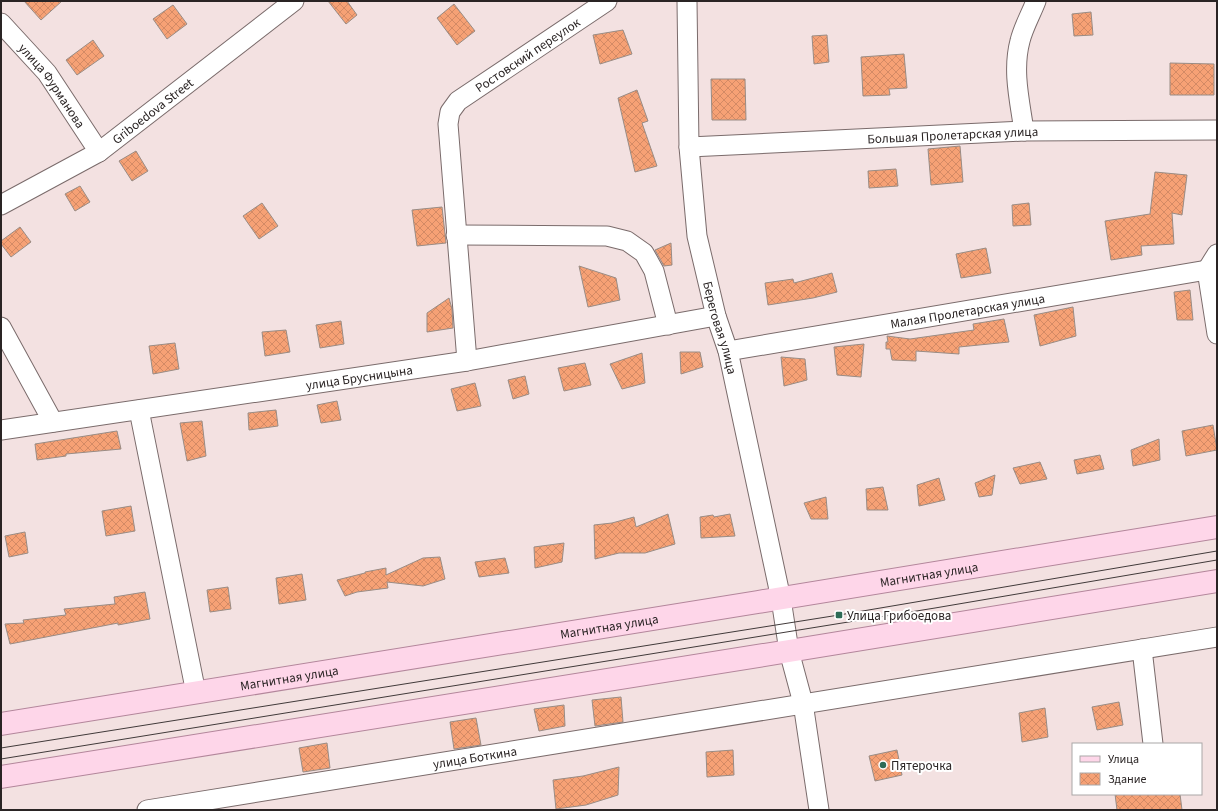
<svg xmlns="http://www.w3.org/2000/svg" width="1218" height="811" font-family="'Source Sans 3',sans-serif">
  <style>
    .building { fill: url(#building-cross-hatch); stroke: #998c85 }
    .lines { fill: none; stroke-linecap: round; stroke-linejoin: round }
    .street-casing { stroke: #7a6b6b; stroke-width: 21 }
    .primary-casing { stroke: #b3869b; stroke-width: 24 }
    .street { stroke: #fff; stroke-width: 19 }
    .primary { stroke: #fed6e9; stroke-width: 22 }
    .tram { stroke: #413a3a; stroke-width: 1 }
    .poi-dot { fill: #2e6b57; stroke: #fff; stroke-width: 1.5 }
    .labels { text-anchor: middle; stroke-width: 4; stroke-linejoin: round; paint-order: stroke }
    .street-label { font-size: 13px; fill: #2a2424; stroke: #fff }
    .poi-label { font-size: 13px; fill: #2a2424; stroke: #fff; text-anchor: start }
  </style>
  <defs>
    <pattern id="building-cross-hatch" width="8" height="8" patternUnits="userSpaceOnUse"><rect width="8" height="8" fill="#f6a175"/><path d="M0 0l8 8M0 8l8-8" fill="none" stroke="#d38a65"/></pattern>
  </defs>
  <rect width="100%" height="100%" fill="#f3e1e1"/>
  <!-- building -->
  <g class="building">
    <path d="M24 1H62L41 20Z"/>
    <path d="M328 1H347L357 15 346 24Z"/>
    <path d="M454 4 475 31 457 45 437 18Z"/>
    <path d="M173 5 187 24 167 39 153 19Z"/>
    <path d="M1091 12 1093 35 1074 36 1072 14Z"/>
    <path d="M623 30 632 54 600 64 593 35Z"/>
    <path d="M827 35 829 62 814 64 812 36Z"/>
    <path d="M93 40 104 56 77 75 66 60Z"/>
    <path d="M904 54 907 88 889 89 890 95 863 96 861 57Z"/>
    <path d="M1170 63 1214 64V95H1170Z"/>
    <path d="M711 79H745L746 120H712Z"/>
    <path d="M637 90 648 121 642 123 657 166 635 172 618 98Z"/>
    <path d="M960 146 963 182 931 185 928 149Z"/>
    <path d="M136 151 148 171 132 181 119 161Z"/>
    <path d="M896 169 898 186 869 188 868 171Z"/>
    <path d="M1155 172 1187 175 1182 215 1172 213 1174 244 1141 246 1142 255 1111 260 1105 221 1150 214Z"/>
    <path d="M80 186 90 202 75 211 65 194Z"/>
    <path d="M262 203 278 226 259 239 243 216Z"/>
    <path d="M1029 203 1031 225 1013 226 1012 205Z"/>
    <path d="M442 207 446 243 417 246 412 210Z"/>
    <path d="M20 227 31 242 11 257 1 244V241Z"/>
    <path d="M671 243 672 265 664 266 655 250Z"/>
    <path d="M986 248 991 273 961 278 956 254Z"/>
    <path d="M579 266 616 278 620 300 588 307Z"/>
    <path d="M832 273 837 292 813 298 768 305 765 283 793 279 794 283Z"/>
    <path d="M1190 290 1193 320H1177L1174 292Z"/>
    <path d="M449 298 452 309 453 328 427 332V313Z"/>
    <path d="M1073 307 1076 336 1040 346 1034 315Z"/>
    <path d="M1004 319 1009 342 959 347V354L916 351V361L892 360 890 349H886V342H888L887 336 910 339 974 330 973 324Z"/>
    <path d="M341 321 344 344 320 348 316 325Z"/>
    <path d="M286 330 290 352 265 356 262 332Z"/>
    <path d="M175 343 179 369 153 374 149 346Z"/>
    <path d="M864 344 861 377 837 375 834 347Z"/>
    <path d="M680 352H700L703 367 681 374Z"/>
    <path d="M642 353 645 383 622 389 610 364Z"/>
    <path d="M781 357 805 359 807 380 784 386Z"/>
    <path d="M585 363 591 385 564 391 558 368Z"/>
    <path d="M525 376 529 394 513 399 508 380Z"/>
    <path d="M475 383 481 406 457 411 451 389Z"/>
    <path d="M337 401 341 420 321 423 317 405Z"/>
    <path d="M276 410 278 426 249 430 248 413Z"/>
    <path d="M202 421 206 456 187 461 180 423Z"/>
    <path d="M1213 425 1217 450 1186 456 1182 431Z"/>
    <path d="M117 431 121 449 66 454V456L37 460 35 444Z"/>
    <path d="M1159 439 1160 460 1133 466 1131 450Z"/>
    <path d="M1100 455 1104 469 1077 474 1074 460Z"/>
    <path d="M1040 462 1047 479 1020 484 1013 468Z"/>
    <path d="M995 475 992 495 979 497 975 483Z"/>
    <path d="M939 478 945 500 919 506 917 485Z"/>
    <path d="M883 487 888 510H867L866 489Z"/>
    <path d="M826 497 828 519H811L804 503Z"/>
    <path d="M131 506 135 531 106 536 102 511Z"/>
    <path d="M668 514 675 544 645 553H619L595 559 594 525 612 523 634 517 636 527Z"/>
    <path d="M730 514 735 536 701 538 700 517 713 515 714 517Z"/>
    <path d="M25 532 28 553 9 557 5 536Z"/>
    <path d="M564 543 562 562 535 568 534 547Z"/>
    <path d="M440 557 445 579 423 586 387 582 388 588 357 592 345 596 337 580 365 573V572L386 568V575L423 558Z"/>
    <path d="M505 558 509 573 479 577 475 562Z"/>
    <path d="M302 574 306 600 279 604 276 578Z"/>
    <path d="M228 587 231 609 210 612 207 590Z"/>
    <path d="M145 592 150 619 118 625V623L10 644 5 624 24 623 23 620 66 615 64 609 115 604 114 597Z"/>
    <path d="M621 697 623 722 595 726 592 700Z"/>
    <path d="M1119 702 1123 725 1097 730 1092 707Z"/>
    <path d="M564 705 565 726 539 731 534 709Z"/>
    <path d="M1045 708 1048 737 1022 742 1019 713Z"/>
    <path d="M476 718 481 745 454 749 450 722Z"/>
    <path d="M327 743 330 768 303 772 299 748Z"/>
    <path d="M733 750 734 775 707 777 706 752Z"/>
    <path d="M897 750 902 775 875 781 869 756Z"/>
    <path d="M619 767 618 795 586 805 556 809 553 780 583 776Z"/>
    <path d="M1115 794H1180L1182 810H1117Z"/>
  </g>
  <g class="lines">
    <defs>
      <g id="street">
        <path id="s1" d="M687 1 689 147 697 236 716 316 728 351 781 599 789 651 803 703 819 810"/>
        <path id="s2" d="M1 23 47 73 99 152"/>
        <path d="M1024 131C1020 102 1012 71 1020 41 1023 28 1031 14 1036 1"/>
        <path id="s3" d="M689 147 1024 131 1217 130"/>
        <path id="s4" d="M1 205 99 152 294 1"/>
        <path d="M456 235 607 236 627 241 644 253 654 271 668 325"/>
        <path d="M1217 254 1207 270 1217 334"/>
        <path d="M1 327 53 422"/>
        <path id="s5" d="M728 351 1207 270"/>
        <path id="s6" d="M467 361 448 124 450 112 458 101 607 1"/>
        <path d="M139 410 196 693"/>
        <path id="s7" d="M1 430 467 361 716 316"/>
        <path d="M1142 649 1153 744"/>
        <path id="s8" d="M147 810 1217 637"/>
      </g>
      <g id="primary">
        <path id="s9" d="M1 724 758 602 1217 527"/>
        <path d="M1 777 789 651 1217 581"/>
      </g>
    </defs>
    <!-- street casing -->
    <use href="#street" class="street-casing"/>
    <!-- primary casing -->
    <use href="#primary" class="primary-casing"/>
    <!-- street -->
    <use href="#street" class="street"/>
    <!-- primary -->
    <use href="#primary" class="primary"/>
    <!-- tram -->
    <g class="tram">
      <path d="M1 748 839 615 1217 551"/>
      <path d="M1 759 935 608 1217 560"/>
    </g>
  </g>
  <!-- markers -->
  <g class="poi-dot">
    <rect x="835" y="611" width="8" height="8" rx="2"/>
    <circle cx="883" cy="765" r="4"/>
  </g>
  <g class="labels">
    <!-- street labels -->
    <g class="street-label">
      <text dy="5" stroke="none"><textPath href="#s6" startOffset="347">Ростовский переулок</textPath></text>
      <text dy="5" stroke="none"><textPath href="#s2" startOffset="81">улица Фурманова</textPath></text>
      <text dy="5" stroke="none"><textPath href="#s4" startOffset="179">Griboedova Street</textPath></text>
      <text dy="5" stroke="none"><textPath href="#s3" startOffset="264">Большая Пролетарская улица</textPath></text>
      <text dy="5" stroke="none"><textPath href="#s5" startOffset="243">Малая Пролетарская улица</textPath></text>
      <text dy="5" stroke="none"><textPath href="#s1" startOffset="330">Береговая улица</textPath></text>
      <text dy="5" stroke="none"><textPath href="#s7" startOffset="362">улица Брусницына</textPath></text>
      <text dy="5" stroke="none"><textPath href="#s9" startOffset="940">Магнитная улица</textPath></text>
      <text dy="5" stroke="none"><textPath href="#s9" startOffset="616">Магнитная улица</textPath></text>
      <text dy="5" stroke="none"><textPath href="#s9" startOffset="292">Магнитная улица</textPath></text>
      <text dy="5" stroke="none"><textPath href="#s8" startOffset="332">улица Боткина</textPath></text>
    </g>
    <!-- poi labels -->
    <g class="poi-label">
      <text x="847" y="620">Улица Грибоедова</text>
      <text x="891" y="770">Пятерочка</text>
    </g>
  </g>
  <!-- border -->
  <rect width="1218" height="811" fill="none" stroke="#2a2424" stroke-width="4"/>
  <!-- legend -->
  <rect x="1072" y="743" width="130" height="52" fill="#ffffff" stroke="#aaa7a7"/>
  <rect x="1080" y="756" width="20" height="6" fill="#fed6e9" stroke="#aaa7a7"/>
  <text x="1108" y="763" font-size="12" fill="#2a2424">Улица</text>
  <rect x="1080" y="773" width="20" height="12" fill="url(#building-cross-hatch)" stroke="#aaa7a7"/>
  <text x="1108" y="783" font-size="12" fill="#2a2424">Здание</text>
</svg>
